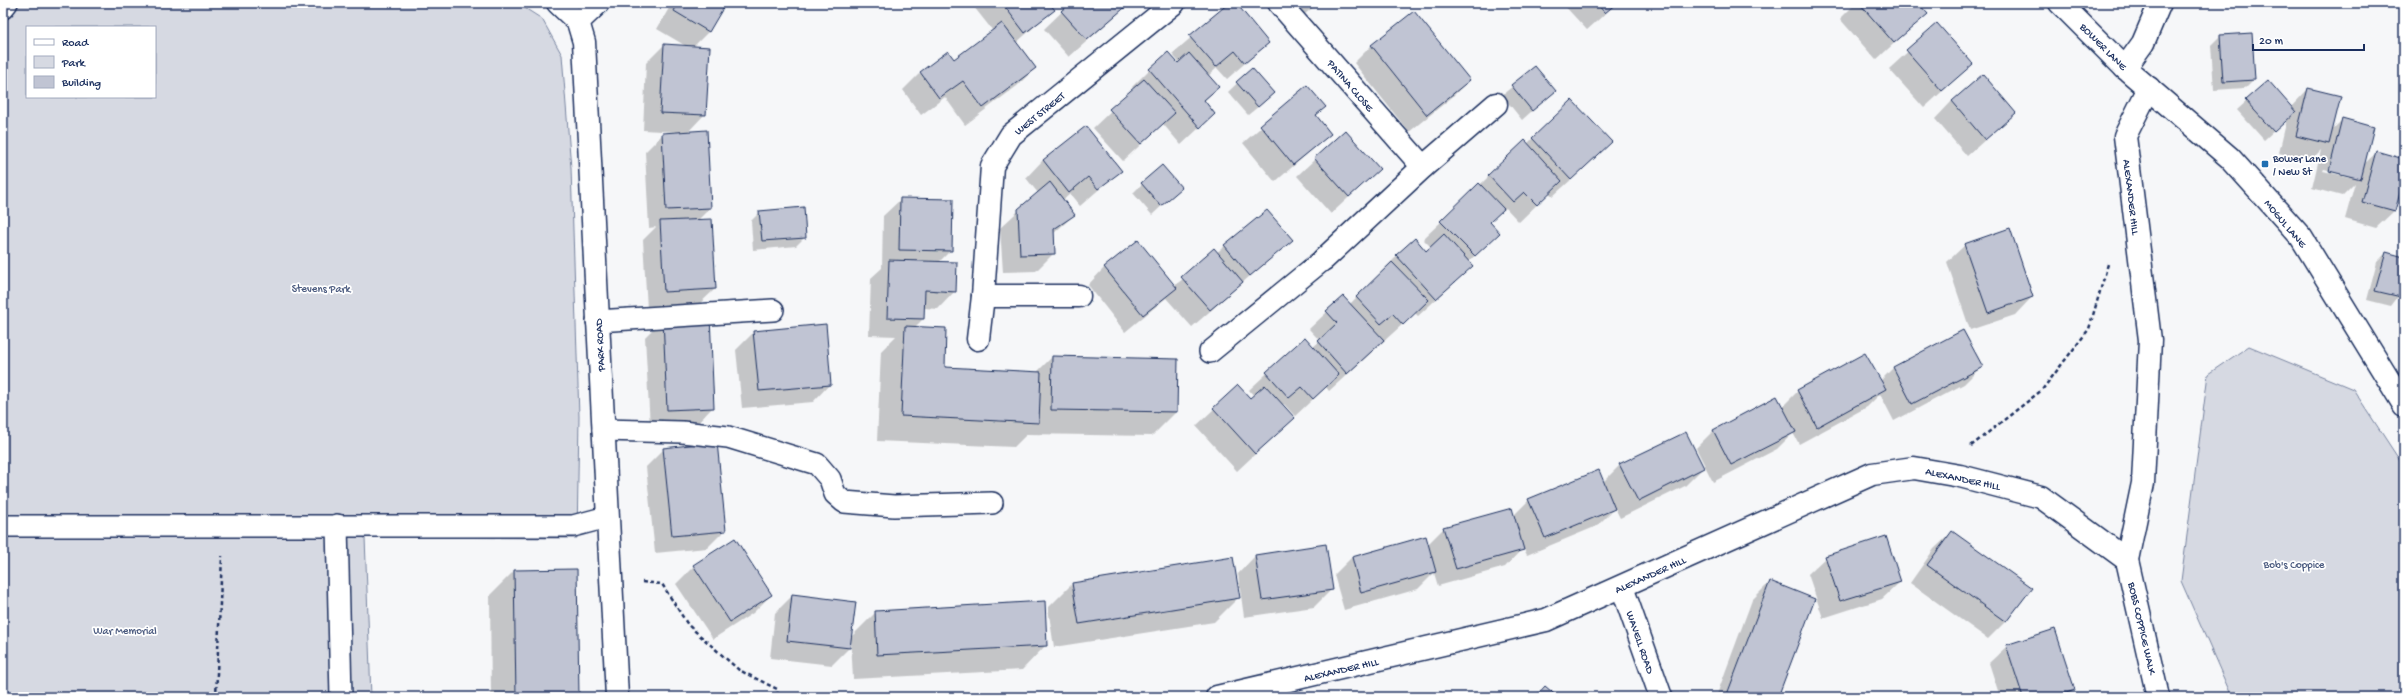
<svg xmlns="http://www.w3.org/2000/svg" width="2407" height="700" font-family="'Gochi Hand',sans-serif">
  <style>
    .green { fill: #d6d9e2; stroke: #7884a0; fill-rule: evenodd }
    .shadow { fill: #0003; fill-rule: evenodd }
    .building { fill: #c0c4d3; stroke: #1b2f5e }
    .lines { fill: none; stroke-linecap: round; stroke-linejoin: round }
    .service-casing { stroke: #1b2f5e; stroke-width: 24 }
    .minor-casing { stroke: #1b2f5e; stroke-width: 25 }
    .tertiary-casing { stroke: #1b2f5e; stroke-width: 25 }
    .path { stroke: #1b2f5e; stroke-width: 2.5; stroke-dasharray: 4 3; stroke-linecap: butt }
    .service { stroke: #fff; stroke-width: 21 }
    .minor { stroke: #fff; stroke-width: 22 }
    .tertiary { stroke: #fff; stroke-width: 22 }
    .poi-dot { fill: #1f6fb2; stroke: #fff; stroke-width: 1.5 }
    .labels { text-anchor: middle; stroke-width: 3.5; stroke-linejoin: round; paint-order: stroke }
    .street-label { font-size: 11px; fill: #1b2f5e; stroke: #fff }
    .poi-label { font-size: 11px; fill: #1b2f5e; stroke: #fff; text-anchor: start }
    .park-label { font-size: 11px; fill: #4a5a7f; stroke: #fff }
  </style>
  <rect width="100%" height="100%" fill="#f6f7f9"/>
  <filter id="ink" filterUnits="userSpaceOnUse"><feTurbulence type="fractalNoise" baseFrequency=".025" numOctaves="2"/><feDisplacementMap in="SourceGraphic" scale="8" xChannelSelector="R" yChannelSelector="G"/><feConvolveMatrix kernelMatrix="1 2 1 2 8 2 1 2 1" color-interpolation-filters="sRGB"/></filter>
  <g filter="url(#ink)">
    <!-- green -->
    <g class="green">
      <path d="M3 3H517L542 19 562 55 571 168 579 417 577 538 365 537 371 697H3ZM27 27H155V97H27Z"/>
      <path d="M2249 346 2353 389 2404 467V697H2232L2181 581 2208 374Z"/>
    </g>
    <!-- shadow -->
    <g class="shadow">
      <path d="M672 3H725L708 32 693 47 705 114 687 133 706 132 710 208 698 220 715 289 697 306 647 309 643 240 656 227 649 228 645 152 663 134 679 132 643 130 646 63 664 45 686 46 657 29Z"/>
      <path d="M978 3H1048L1053 10 1016 43 1035 68 1017 86 965 125 945 97 921 115 903 90 920 73 948 52 954 60 993 31 974 7Z"/>
      <path d="M1071 3H1130L1069 57 1044 29Z"/>
      <path d="M1231 3H1235L1268 43 1227 79 1217 68 1208 76 1218 87 1203 102 1214 114 1181 145 1163 124 1123 161 1093 128 1134 89 1132 87 1149 70 1168 54 1178 64 1179 62 1172 54Z"/>
      <path d="M1282 3H1318L1298 20Z"/>
      <path d="M1562 3H1617L1587 30Z"/>
      <path d="M1856 3H1917L1926 14 1876 60 1840 19Z"/>
      <path d="M1413 12 1469 80 1451 98 1409 132 1354 63 1371 46Z"/>
      <path d="M1937 25 1972 64 1924 108 1889 69Z"/>
      <path d="M2220 36 2254 79 2245 88 2214 90 2211 45Z"/>
      <path d="M1535 68 1554 91 1522 120 1502 95Z"/>
      <path d="M1252 69 1264 102 1248 115 1228 92Z"/>
      <path d="M2268 82 2291 107 2308 89 2332 130 2343 119 2363 165 2377 152 2404 160V175L2394 211 2376 228 2345 219 2355 183 2342 196 2312 188 2321 150 2310 161 2279 153 2287 119 2264 140 2237 110ZM2324 169 2349 175V177L2323 171Z"/>
      <path d="M1307 87 1324 107 1316 116 1330 134 1275 182 1243 143Z"/>
      <path d="M1952 101 2015 113 1967 156 1935 119Z"/>
      <path d="M1345 131 1379 169 1331 214 1297 176Z"/>
      <path d="M1533 138 1593 160 1553 196 1549 193 1519 222 1506 208 1494 218 1489 223 1481 250 1468 262 1472 266 1454 283 1418 316 1415 313 1329 391 1326 387 1295 416 1284 404 1282 406 1294 418 1237 471 1196 426 1214 409 1250 399 1254 396 1249 390 1305 338 1313 347 1320 341 1309 329 1327 312 1350 304 1397 256 1426 252 1431 247 1423 239 1525 142 1527 144Z"/>
      <path d="M1043 160 1120 171 1080 206 1070 194 1063 200 1074 215 1053 234 1054 253 1036 271 1003 272 1000 228 1038 193 1026 178Z"/>
      <path d="M1142 184 1181 188 1152 215 1133 193Z"/>
      <path d="M901 199 951 250 939 262 955 291 938 309 924 308 923 319 915 327 943 368 1037 372 1052 357 1176 412 1152 436 1027 434 1014 447 877 441 881 351 896 336 869 335 871 278 882 268 883 216Z"/>
      <path d="M760 212 805 237 796 246 753 250 751 221Z"/>
      <path d="M1291 240 1192 327 1166 298 1125 332 1088 285 1105 267 1174 286 1225 246Z"/>
      <path d="M1965 245 2032 297 2015 315 1970 330 1947 262Z"/>
      <path d="M2386 253 2404 258V293H2401L2391 306 2367 300 2377 262Z"/>
      <path d="M663 319 713 407 696 425 650 427 645 337Z"/>
      <path d="M1963 331 1981 367 1964 384 1894 421 1880 394 1867 407 1799 444 1793 433 1777 449 1713 482 1696 448 1713 431 1777 398 1782 407 1798 391 1880 381 1893 368Z"/>
      <path d="M754 332 830 384 813 402 742 408 736 350Z"/>
      <path d="M664 449 725 530 707 548 655 553 646 467Z"/>
      <path d="M1620 465 1703 468 1685 486 1620 518 1615 508 1597 526 1527 555 1521 544 1522 549 1505 567 1438 586 1434 573 1418 589 1344 610 1334 575 1352 557 1426 537 1428 544 1444 528 1513 516 1529 500 1603 482Z"/>
      <path d="M1952 532 2030 588 2005 622 1988 639 1910 583 1934 549Z"/>
      <path d="M1255 556 1332 589 1314 607 1244 617 1238 574Z"/>
      <path d="M1826 557 1900 582 1882 599 1823 618 1808 574Z"/>
      <path d="M694 566 771 595 753 613 713 639 676 584Z"/>
      <path d="M514 571 578 697H491L490 595Z"/>
      <path d="M1770 582 1777 697H1716L1752 600Z"/>
      <path d="M1072 584 1239 597 1214 622 1054 647 1048 608Z"/>
      <path d="M793 595 851 637 876 612 1046 645 1022 670 853 679 851 640 849 648 832 665 770 658 775 613Z"/>
      <path d="M2007 646 2074 690 2067 697H2000L1989 663Z"/>
    </g>
    <!-- building -->
    <g class="building">
      <path d="M678 3H726L709 32 674 11Z"/>
      <path d="M1002 3H1049L1055 10 1025 33Z"/>
      <path d="M1070 3H1130L1087 40 1061 11Z"/>
      <path d="M1229 3H1236L1269 43 1245 63 1235 51 1216 67 1189 36Z"/>
      <path d="M1596 3H1617L1605 13Z"/>
      <path d="M1859 3H1918L1928 14 1894 43Z"/>
      <path d="M1414 11 1470 80 1427 115 1371 45Z"/>
      <path d="M1002 23 1036 68 983 108 963 81 939 98 920 72 948 51 954 59Z"/>
      <path d="M1937 23 1973 64 1942 91 1906 50Z"/>
      <path d="M2252 33 2255 80 2223 82 2220 35Z"/>
      <path d="M664 44 710 47 706 115 660 113Z"/>
      <path d="M1168 52 1178 63 1189 53 1219 87 1204 100 1215 114 1200 128 1149 69Z"/>
      <path d="M1535 66 1556 91 1532 111 1511 85Z"/>
      <path d="M1252 68 1274 93 1258 107 1236 82Z"/>
      <path d="M1983 74 2016 113 1985 140 1952 101Z"/>
      <path d="M1144 79 1175 113 1141 144 1109 109Z"/>
      <path d="M2268 80 2296 112 2274 132 2245 100Z"/>
      <path d="M1307 85 1326 107 1316 115 1331 134 1293 165 1260 125Z"/>
      <path d="M2308 88 2341 96 2329 144 2296 136Z"/>
      <path d="M1572 100 1612 142 1571 180 1532 138Z"/>
      <path d="M2342 118 2374 127 2361 179 2329 171Z"/>
      <path d="M1086 126 1122 171 1098 189 1088 177 1069 193 1043 160Z"/>
      <path d="M707 130 711 208 666 210 662 133Z"/>
      <path d="M1345 130 1380 169 1349 197 1314 158Z"/>
      <path d="M1525 140 1562 181 1537 205 1524 192 1513 202 1488 175Z"/>
      <path d="M2376 151 2404 159V178L2395 211 2362 202Z"/>
      <path d="M1162 165 1182 188 1161 206 1141 183Z"/>
      <path d="M1050 182 1075 215 1054 229 1055 254 1020 255 1018 209Z"/>
      <path d="M1479 183 1504 209 1490 222 1500 233 1475 256 1440 221Z"/>
      <path d="M900 198 953 199 952 251 899 250Z"/>
      <path d="M804 207 806 238 762 241 759 211Z"/>
      <path d="M1267 210 1293 240 1250 276 1224 245Z"/>
      <path d="M712 219 716 289 664 292 660 221Z"/>
      <path d="M2010 228 2033 297 1988 313 1964 244Z"/>
      <path d="M1444 234 1473 266 1436 299 1396 255 1415 238 1426 251Z"/>
      <path d="M1138 240 1177 288 1143 315 1104 267Z"/>
      <path d="M1214 248 1243 282 1210 310 1181 277Z"/>
      <path d="M2386 252 2404 257V285L2401 297 2375 291Z"/>
      <path d="M889 260 957 262 956 292 925 290 924 319 887 318Z"/>
      <path d="M1392 262 1429 300 1403 325 1393 314 1381 324 1356 297Z"/>
      <path d="M1343 296 1384 340 1347 374 1318 341 1337 323 1326 311Z"/>
      <path d="M710 316 714 408 667 410 663 318Z"/>
      <path d="M826 324 831 385 759 391 753 331Z"/>
      <path d="M905 326 946 328 945 367 1041 372 1039 423 901 416Z"/>
      <path d="M1963 330 1983 367 1912 404 1893 367Z"/>
      <path d="M1305 337 1339 375 1313 399 1302 387 1289 398 1266 372Z"/>
      <path d="M1865 353 1886 389 1817 427 1797 390Z"/>
      <path d="M1052 356 1178 359 1177 412 1051 410Z"/>
      <path d="M1238 385 1250 398 1265 385 1295 418 1255 454 1213 408Z"/>
      <path d="M1777 396 1796 432 1731 465 1713 430Z"/>
      <path d="M1686 432 1704 468 1638 501 1619 464Z"/>
      <path d="M717 442 726 531 672 536 663 448Z"/>
      <path d="M1599 470 1615 509 1545 538 1528 499Z"/>
      <path d="M1512 508 1524 550 1456 569 1443 527Z"/>
      <path d="M1952 531 2032 588 2006 622 1927 565Z"/>
      <path d="M1426 536 1436 572 1361 593 1352 557Z"/>
      <path d="M1886 536 1901 582 1840 601 1825 556Z"/>
      <path d="M735 538 772 595 730 622 693 565Z"/>
      <path d="M1326 544 1333 590 1262 600 1255 555Z"/>
      <path d="M1233 557 1240 598 1079 624 1072 583Z"/>
      <path d="M577 569 579 697H516L514 570Z"/>
      <path d="M1770 581 1815 599 1778 697H1726Z"/>
      <path d="M792 594 856 602 850 648 787 641Z"/>
      <path d="M1045 601 1047 646 877 655 875 611Z"/>
      <path d="M2055 629 2075 690 2054 697H2023L2006 645Z"/>
      <path d="M1545 686 1558 697H1535Z"/>
    </g>
    <g class="lines">
      <defs>
        <g id="service">
          <path d="M3 8 7 3"/>
          <path d="M597 321 773 310"/>
          <path d="M1210 352 1324 259"/>
          <path d="M603 430 682 432 728 437 817 464 830 479 835 494 844 502 894 506 992 503"/>
          <path d="M337 525 341 697"/>
          <path d="M3 526H573L607 517"/>
        </g>
        <g id="minor">
          <path d="M558 3 578 22 584 42 617 697"/>
          <path d="M1279 3 1423 167"/>
          <path d="M578 22 598 3"/>
          <path d="M2125 68 2143 43 2160 3"/>
          <path d="M2149 88 2125 136 2150 340 2143 483 2127 560 2158 697"/>
          <path d="M1324 259 1423 167 1496 104"/>
          <path d="M983 296H1079"/>
          <path d="M978 339 983 296 992 166 1011 135 1174 3"/>
          <path d="M1622 587 1661 697"/>
          <path d="M1217 697 1546 620 1872 474 1914 468 1960 476 2041 497 2127 560"/>
        </g>
        <path id="tertiary" d="M2060 3 2125 68 2230 158 2301 237 2404 405"/>
      </defs>
      <!-- service casing -->
      <use href="#service" class="service-casing"/>
      <!-- minor casing -->
      <use href="#minor" class="minor-casing"/>
      <!-- tertiary casing -->
      <use href="#tertiary" class="tertiary-casing"/>
      <!-- path -->
      <g class="path">
        <path d="M1971 446 2042 390 2089 329 2108 264"/>
        <path d="M642 582 662 584 688 625 739 670 777 689 778 697"/>
        <path d="M216 697 222 556"/>
      </g>
      <!-- service -->
      <use href="#service" class="service"/>
      <!-- minor -->
      <use href="#minor" class="minor"/>
      <!-- tertiary -->
      <use href="#tertiary" class="tertiary"/>
    </g>
  </g>
  <!-- markers -->
  <rect class="poi-dot" x="2261" y="160" width="8" height="8" rx="2"/>
  <g class="labels">
    <!-- street labels -->
    <g class="street-label">
      <text transform="translate(2104 46) rotate(45)" y="4">BOWER LANE</text>
      <text transform="translate(1351 85) rotate(49)" y="4">PATINA CLOSE</text>
      <text transform="translate(1039 113) rotate(-39)" y="4">WEST STREET</text>
      <text transform="translate(2132 197) rotate(83)" y="4">ALEXANDER HILL</text>
      <text transform="translate(2286 223) rotate(50)" y="4">MOGUL LANE</text>
      <text transform="translate(599 345) rotate(-93)" y="4">PARK ROAD</text>
      <text transform="translate(1963 478) rotate(12)" y="4">ALEXANDER HILL</text>
      <text transform="translate(1650 574) rotate(-24)" y="4">ALEXANDER HILL</text>
      <text transform="translate(2143 628) rotate(77)" y="4">BOBS COPPICE WALK</text>
      <text transform="translate(1641 642) rotate(71)" y="4">WAVELL ROAD</text>
      <text transform="translate(1341 669) rotate(-13)" y="4">ALEXANDER HILL</text>
    </g>
    <!-- poi labels -->
    <g class="poi-label">
      <text x="2273" y="162">Bower Lane<tspan x="2273" dy="13">/ New St</tspan></text>
    </g>
    <!-- park labels -->
    <g class="park-label">
      <text x="321" y="292">Stevens Park</text>
      <text x="2294" y="568">Bob's Coppice</text>
      <text x="125" y="634">War Memorial</text>
    </g>
  </g>
  <!-- margin -->
  <rect width="2407" height="700" fill="none" stroke="#fff" stroke-width="16"/>
  <rect x="8" y="8" width="2391" height="684" fill="none" stroke="#1b2f5e" stroke-width="1.5" filter="url(#ink)"/>
  <!-- legend -->
  <rect x="26" y="26" width="130" height="72" fill="#ffffff" stroke="#a4acbf"/>
  <rect x="34" y="39" width="20" height="6" fill="#ffffff" stroke="#a4acbf"/>
  <text x="62" y="46" font-size="12" fill="#1b2f5e">Road</text>
  <rect x="34" y="56" width="20" height="12" fill="#d6d9e2" stroke="#a4acbf"/>
  <text x="62" y="66" font-size="12" fill="#1b2f5e">Park</text>
  <rect x="34" y="76" width="20" height="12" fill="#c0c4d3" stroke="#a4acbf"/>
  <text x="62" y="86" font-size="12" fill="#1b2f5e">Building</text>
  <!-- scale -->
  <path d="M2253 44v6h111v-6" fill="none" stroke="#1b2f5e" stroke-width="2"/>
  <text x="2259" y="44" font-size="12" fill="#1b2f5e" stroke="#ffffff" stroke-width="3" paint-order="stroke">20 m</text>
</svg>
